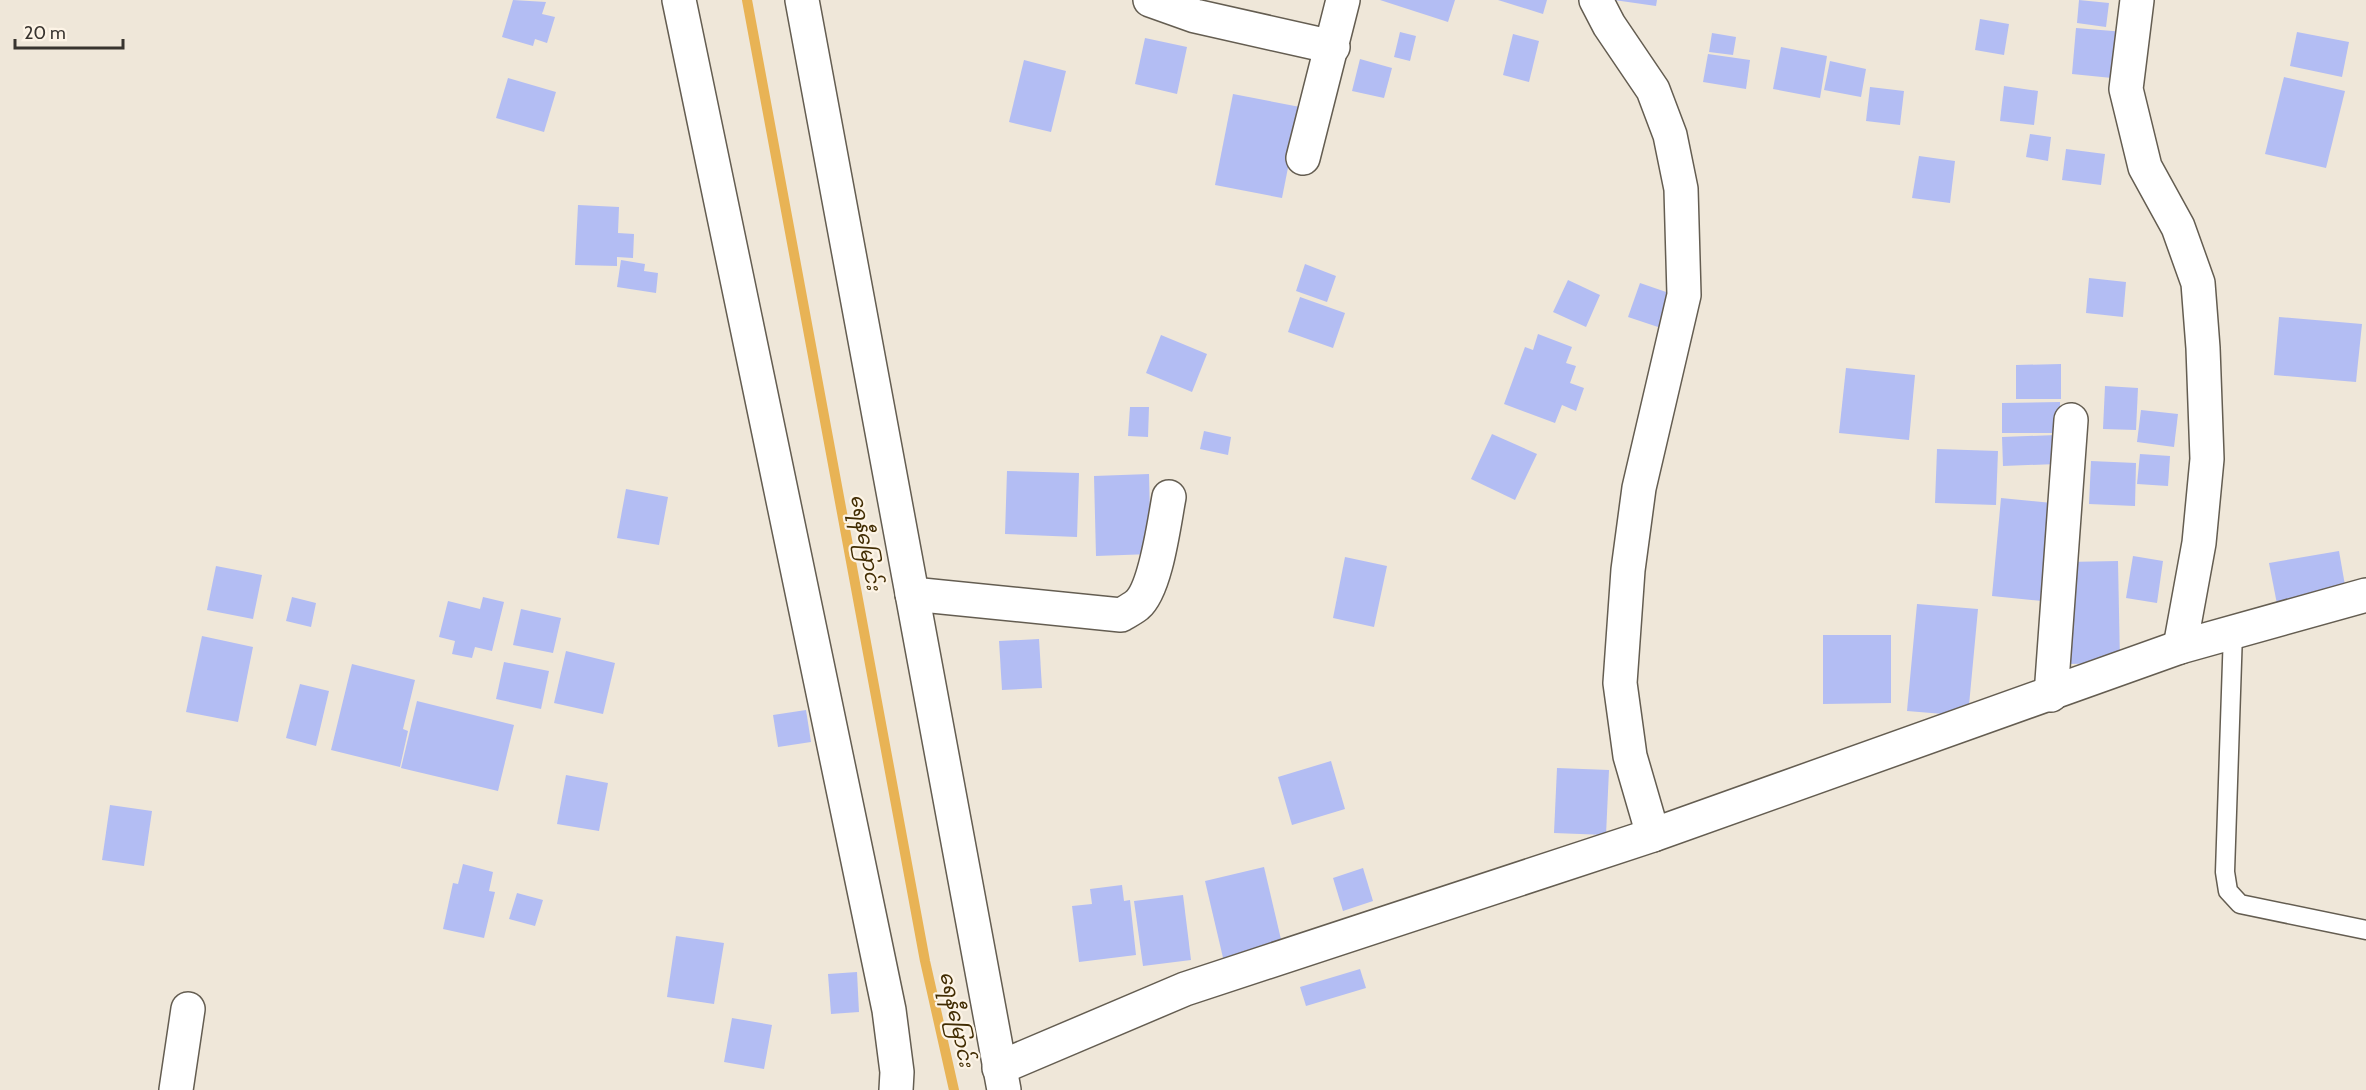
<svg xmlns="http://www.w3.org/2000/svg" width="2366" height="1090" font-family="Cabin,'Noto Sans Myanmar',sans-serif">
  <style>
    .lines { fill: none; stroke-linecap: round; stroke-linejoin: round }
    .stream { stroke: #e8b355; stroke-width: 10 }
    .building { fill: #b3bdf3 }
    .lane-casing { stroke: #645d51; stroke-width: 21 }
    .street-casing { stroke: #645d51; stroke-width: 36 }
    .lane { stroke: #fff; stroke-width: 18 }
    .street { stroke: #fff; stroke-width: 33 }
    .labels { text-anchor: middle; stroke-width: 4.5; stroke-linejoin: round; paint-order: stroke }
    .water-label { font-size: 20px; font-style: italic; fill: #412c02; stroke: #fdf4e6 }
  </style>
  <rect width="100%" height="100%" fill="#efe7d9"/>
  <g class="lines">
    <!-- stream -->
    <path class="stream" d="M747 0 925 961 954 1090"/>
  </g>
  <!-- building -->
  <g class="building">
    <path d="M513 0 546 2 542 14 555 17 547 43 535 39 533 46 502 37Z"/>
    <path d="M1380 0H1455L1448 22Z"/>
    <path d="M1498 0H1547L1543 14Z"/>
    <path d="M1614 0H1657L1656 6Z"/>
    <path d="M2079 0 2109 3 2106 27 2077 23Z"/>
    <path d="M1980 19 2009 24 2004 55 1975 50Z"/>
    <path d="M2076 28 2125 32 2122 79 2072 74Z"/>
    <path d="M1400 32 1416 36 1410 61 1394 57Z"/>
    <path d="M2297 32 2349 42 2342 77 2290 66Z"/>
    <path d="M1712 33 1736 37 1733 55 1709 52Z"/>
    <path d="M1513 34 1539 41 1529 82 1503 75Z"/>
    <path d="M1145 38 1187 47 1177 94 1135 84Z"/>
    <path d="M1781 47 1827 56 1820 98 1773 89Z"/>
    <path d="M1708 54 1750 60 1746 89 1703 82Z"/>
    <path d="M1360 59 1392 68 1384 98 1352 91Z"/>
    <path d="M1024 60 1066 71 1051 132 1009 122Z"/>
    <path d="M1830 61 1866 69 1861 97 1824 90Z"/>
    <path d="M2284 77 2345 91 2326 168 2265 154Z"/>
    <path d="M508 78 556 92 544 132 496 118Z"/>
    <path d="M2004 86 2038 91 2034 125 2000 121Z"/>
    <path d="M1870 87 1904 91 1900 125 1866 121Z"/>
    <path d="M1233 94 1300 107 1282 198 1215 185Z"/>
    <path d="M2030 134 2051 137 2048 161 2026 157Z"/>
    <path d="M2066 149 2105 154 2101 185 2062 180Z"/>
    <path d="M1919 156 1955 161 1950 203 1912 198Z"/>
    <path d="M578 205 619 207 618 233 634 234 633 258 617 257V266L575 265Z"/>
    <path d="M621 260 645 264 644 271 658 273 656 293 617 287Z"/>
    <path d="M1305 264 1336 276 1327 302 1296 291Z"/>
    <path d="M2089 278 2126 282 2123 317 2086 313Z"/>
    <path d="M1568 280 1600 295 1586 327 1553 312Z"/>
    <path d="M1640 283 1672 294 1661 328 1628 317Z"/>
    <path d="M1300 297 1345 313 1333 348 1288 332Z"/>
    <path d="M2279 317 2362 324 2356 382 2274 375Z"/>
    <path d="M1538 334 1572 347 1566 363 1576 366 1570 383 1584 388 1576 411 1562 405 1555 423 1504 404 1525 347 1533 350Z"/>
    <path d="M1161 335 1207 354 1192 392 1146 373Z"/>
    <path d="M2061 364V399H2016V365Z"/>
    <path d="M1846 368 1915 375 1909 440 1839 433Z"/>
    <path d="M2105 386 2138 388 2136 430 2103 429Z"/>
    <path d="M2060 402V433H2002V403Z"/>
    <path d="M1130 407H1149L1148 437 1128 436Z"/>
    <path d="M2141 410 2178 414 2174 447 2137 442Z"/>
    <path d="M1204 431 1231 437 1228 455 1200 449Z"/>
    <path d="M1492 434 1537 454 1515 500 1471 479Z"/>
    <path d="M2056 435 2057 464 2003 466 2002 437Z"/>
    <path d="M1937 449 1998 451 1996 505 1935 503Z"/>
    <path d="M2140 454 2170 456 2168 486 2137 484Z"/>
    <path d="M2091 461 2136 463 2135 506 2089 504Z"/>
    <path d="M1007 471 1079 473 1077 537 1005 534Z"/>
    <path d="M1149 474 1151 554 1096 556 1094 476Z"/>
    <path d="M626 489 668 497 659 545 617 538Z"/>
    <path d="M2001 498 2062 504 2052 602 1992 596Z"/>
    <path d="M2339 551 2346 591 2277 604 2269 563Z"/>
    <path d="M2133 556 2163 561 2157 603 2126 598Z"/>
    <path d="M1345 557 1387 566 1374 627 1333 618Z"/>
    <path d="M2118 561 2120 663 2068 664 2066 562Z"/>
    <path d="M216 566 262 575 253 619 207 610Z"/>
    <path d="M292 597 316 603 311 627 286 621Z"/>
    <path d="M483 597 504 602 492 651 475 647 472 658 452 654 455 641 439 637 448 601 480 609Z"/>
    <path d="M1917 604 1978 609 1968 716 1907 711Z"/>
    <path d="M521 609 561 618 553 653 513 645Z"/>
    <path d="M1823 635H1891V703L1823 704Z"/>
    <path d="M202 636 253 647 238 722 186 712Z"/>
    <path d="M1039 639 1042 688 1002 690 999 641Z"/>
    <path d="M566 651 615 663 603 714 554 703Z"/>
    <path d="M504 662 549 671 541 709 496 699Z"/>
    <path d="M352 664 415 680 403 729 408 731 400 767 331 750Z"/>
    <path d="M300 684 329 691 316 746 286 738Z"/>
    <path d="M417 701 514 725 498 791 401 768Z"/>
    <path d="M806 710 811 742 778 747 773 715Z"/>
    <path d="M1331 761 1345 809 1292 825 1278 777Z"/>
    <path d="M1557 768 1609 770 1606 835 1554 833Z"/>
    <path d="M566 775 608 783 599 831 557 824Z"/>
    <path d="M110 805 152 811 144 866 102 860Z"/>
    <path d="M463 864 493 872 489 891 495 892 484 938 443 929 453 883 458 884Z"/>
    <path d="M1264 867 1283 948 1224 962 1205 881Z"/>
    <path d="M1363 868 1373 901 1343 911 1333 878Z"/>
    <path d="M1122 885 1124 901 1130 900 1136 955 1079 962 1072 906 1092 904 1090 889Z"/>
    <path d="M517 893 543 900 535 926 509 919Z"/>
    <path d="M1183 895 1191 960 1143 966 1134 901Z"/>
    <path d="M676 936 724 943 714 1004 667 997Z"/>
    <path d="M1360 969 1366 988 1306 1006 1300 987Z"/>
    <path d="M857 972 859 1012 831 1014 828 974Z"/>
    <path d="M732 1018 772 1025 764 1069 724 1062Z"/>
  </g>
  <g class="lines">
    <defs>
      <path id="lane" d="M2233 632 2225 872 2228 891 2240 904 2366 930"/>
      <g id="street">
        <path d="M679 0 889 1010 897 1072 896 1090"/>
        <path d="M802 0 1004 1090"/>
        <path d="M1150 0 1195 16 1333 47"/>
        <path d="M1596 0 1609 25 1653 90 1670 135 1681 189 1684 295 1639 488 1628 570 1620 683 1630 756 1653 835"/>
        <path d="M2137 0 2126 89 2145 167 2178 227 2198 283 2203 348 2207 459 2199 543 2180 647"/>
        <path d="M1303 158 1343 0"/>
        <path d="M912 594 1121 615C1126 612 1132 609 1137 605 1156 589 1164 523 1169 497"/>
        <path d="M2051 695 2071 420"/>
        <path d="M999 1068 1185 989 1653 835 2180 647 2366 595"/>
        <path d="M176 1090 188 1009"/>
      </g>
    </defs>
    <!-- lane casing -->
    <use href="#lane" class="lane-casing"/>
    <!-- street casing -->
    <use href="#street" class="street-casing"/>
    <!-- lane -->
    <use href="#lane" class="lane"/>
    <!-- street -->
    <use href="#street" class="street"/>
  </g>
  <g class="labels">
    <!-- water labels -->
    <g class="water-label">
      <text transform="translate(866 542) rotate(80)" y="7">ရေနီမြောင်း</text>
      <text transform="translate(957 1019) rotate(78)" y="7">ရေနီမြောင်း</text>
    </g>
  </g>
  <!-- scale -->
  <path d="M15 39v9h108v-9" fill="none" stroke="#38342f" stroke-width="3"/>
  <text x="24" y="39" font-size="18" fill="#38342f" stroke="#fdf4e6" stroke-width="4.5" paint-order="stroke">20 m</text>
</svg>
